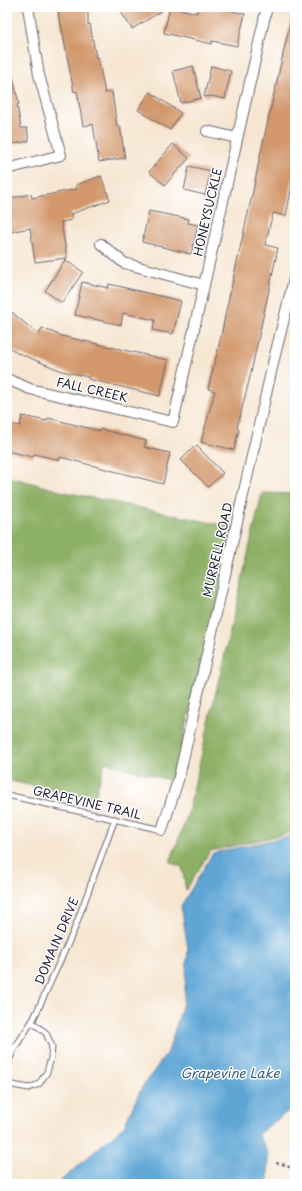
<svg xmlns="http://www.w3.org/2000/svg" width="302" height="1191" font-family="'Playpen Sans',sans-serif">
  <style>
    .forest { fill: #8cb065; stroke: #576950 }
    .water { fill: #5ea6d5; stroke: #406488 }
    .building { fill: #d2986c }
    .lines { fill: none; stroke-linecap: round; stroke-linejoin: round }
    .lane-casing { stroke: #6c6770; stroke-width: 7 }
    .street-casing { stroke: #6c6770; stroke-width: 12 }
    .path { stroke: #6c6770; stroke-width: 2; stroke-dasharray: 3 3; stroke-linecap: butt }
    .lane { stroke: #fff; stroke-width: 5 }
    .street { stroke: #fff; stroke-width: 10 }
    .labels { text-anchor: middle; stroke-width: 3; stroke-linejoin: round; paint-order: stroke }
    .street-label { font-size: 12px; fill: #22223b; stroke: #fff }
    .water-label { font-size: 13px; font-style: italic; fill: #3d5d80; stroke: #fff }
  </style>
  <rect width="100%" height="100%" fill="#fff"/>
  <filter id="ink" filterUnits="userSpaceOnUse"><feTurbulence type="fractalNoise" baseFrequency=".025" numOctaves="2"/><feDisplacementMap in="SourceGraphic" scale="8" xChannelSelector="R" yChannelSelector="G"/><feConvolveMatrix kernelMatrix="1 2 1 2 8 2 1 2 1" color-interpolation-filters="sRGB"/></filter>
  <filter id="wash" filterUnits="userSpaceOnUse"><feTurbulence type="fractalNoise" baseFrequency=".012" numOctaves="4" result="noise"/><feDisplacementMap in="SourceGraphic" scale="16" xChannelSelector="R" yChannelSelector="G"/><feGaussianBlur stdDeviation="0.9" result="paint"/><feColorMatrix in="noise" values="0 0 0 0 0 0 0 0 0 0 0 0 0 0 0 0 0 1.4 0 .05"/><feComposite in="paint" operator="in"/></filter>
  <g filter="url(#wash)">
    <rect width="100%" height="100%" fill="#f6e6d1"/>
    <!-- forest -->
    <g class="forest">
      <path d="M14 478 60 491 236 528 176 768 169 780 105 762 94 800 7 780V479Z"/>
      <path d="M262 493 295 494V832L210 851 186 890 182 867 170 862 188 813Z"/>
    </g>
    <!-- water -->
    <path class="water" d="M295 835V1106L258 1134 268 1153V1180L256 1184H57L124 1126 142 1087 168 1052 184 1000 188 949 181 906 213 853Z"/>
    <g id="blocks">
      <!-- building -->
      <g class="building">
        <path d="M58 7H88V25L90 24 96 58 98 57 105 93 112 92 117 127 120 126 125 158 99 162 93 124 83 126 77 91 74 92 60 19H59Z"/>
        <path d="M129 7H168L132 29 121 12Z"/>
        <path d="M170 7 197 13 198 7H220V8L245 14 237 46 212 41V44L164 33Z"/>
        <path d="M291 19H295V169L286 216 273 213 265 245 278 248 250 377 237 428 239 429 234 450 201 442 215 391 208 389 221 337 226 311 255 182 260 156Z"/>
        <path d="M193 66 201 98 181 103 173 71Z"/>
        <path d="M211 66 231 71 225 99 211 96 204 97Z"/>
        <path d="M7 69H11L19 104 17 105 21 128H27L29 141 7 145Z"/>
        <path d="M150 92 181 113 170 130 138 110Z"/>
        <path d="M173 144 189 158 165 185 149 172Z"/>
        <path d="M189 166 211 171 205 195 184 190Z"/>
        <path d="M101 176 110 200 71 214 72 220 61 222 67 258 35 262 30 228 10 232 7 218V199L31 194 32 198 77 189 76 185Z"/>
        <path d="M149 211 189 219 188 223 198 225 191 254 142 242Z"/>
        <path d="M65 260 83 272 62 303 45 291Z"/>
        <path d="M82 282 108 288 109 284 181 301 173 334 153 330 155 320 123 313 121 325 75 315Z"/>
        <path d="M7 308 39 335 42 328 62 336 168 360 160 396 88 379V377L62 371 18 353V354L7 345Z"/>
        <path d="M22 416 47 421 48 418 100 431V429L146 441 144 447 170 453 163 484 60 457V460L34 454 33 457 7 451V423L20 426Z"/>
        <path d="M196 445 223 473 208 487 181 460Z"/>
      </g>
    </g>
  </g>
  <g filter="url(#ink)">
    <use href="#blocks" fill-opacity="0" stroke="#6c6770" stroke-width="1"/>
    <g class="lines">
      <defs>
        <g id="lane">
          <path d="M7 795 162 830"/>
          <path d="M7 1043 14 1049"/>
          <path d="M7 1065 14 1049 34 1018 61 959 74 930 115 819"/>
          <path d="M7 1084 29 1088 39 1084 47 1072 51 1058 52 1047 46 1033 32 1022"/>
        </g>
        <g id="street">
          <path d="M207 131 237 138"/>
          <path d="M7 169 61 155 39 75 28 7"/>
          <path d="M101 244 124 263 204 285"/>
          <path d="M7 379 30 389 173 422 267 7"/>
          <path d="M162 830 179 777 274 359 295 275"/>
        </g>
      </defs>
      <!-- lane casing -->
      <use href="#lane" class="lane-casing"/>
      <!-- street casing -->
      <use href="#street" class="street-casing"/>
      <!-- path -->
      <path class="path" d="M276 1163 286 1165 295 1171"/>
      <!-- lane -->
      <use href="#lane" class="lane"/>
      <!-- street -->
      <use href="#street" class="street"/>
    </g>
  </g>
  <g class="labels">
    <!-- street labels -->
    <g class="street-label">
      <text transform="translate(208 212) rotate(-77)" y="4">HONEYSUCKLE</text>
      <text transform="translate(92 390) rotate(13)" y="4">FALL CREEK</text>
      <text transform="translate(218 550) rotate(-77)" y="4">MURRELL ROAD</text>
      <text transform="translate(87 803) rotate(13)" y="4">GRAPEVINE TRAIL</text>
      <text transform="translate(57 941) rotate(-67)" y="4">DOMAIN DRIVE</text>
    </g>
    <!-- water labels -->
    <g class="water-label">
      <text x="230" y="1078">Grapevine Lake</text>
    </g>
  </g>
  <!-- margin -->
  <rect width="302" height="1191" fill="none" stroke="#fff" stroke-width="24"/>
</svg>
